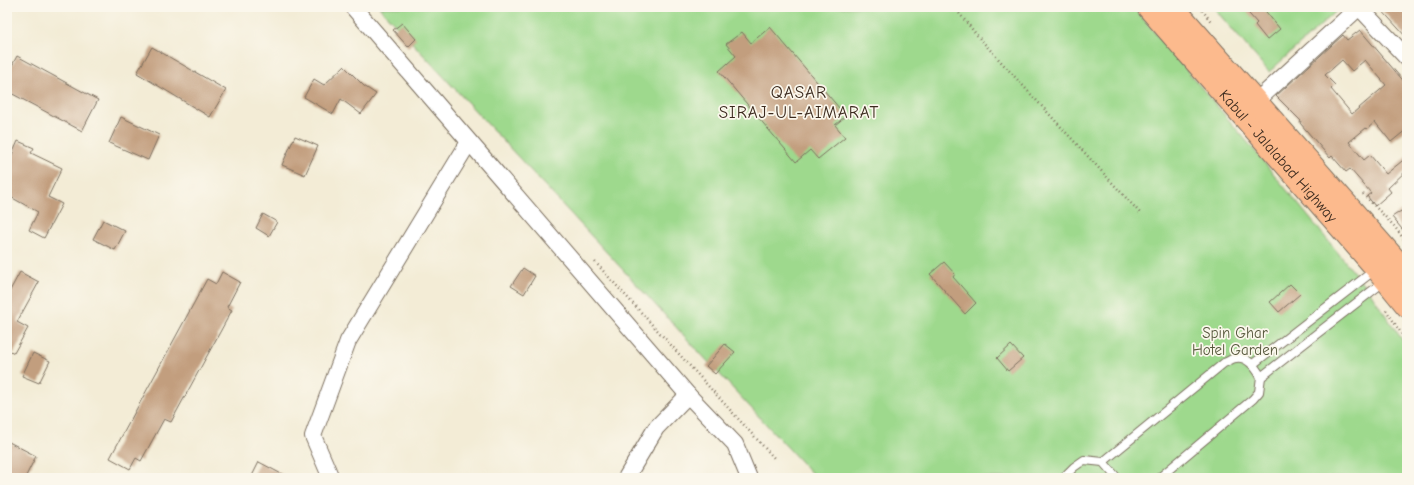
<svg xmlns="http://www.w3.org/2000/svg" width="1414" height="485" font-family="'Comic Neue',sans-serif">
  <style>
    .green { fill: #9ed98d; stroke: #6c8256 }
    .building { fill: #c29e7e; fill-rule: evenodd }
    .lines { fill: none; stroke-linecap: round; stroke-linejoin: round }
    .service-casing { stroke: #7b6e5e; stroke-width: 10 }
    .minor-casing { stroke: #7b6e5e; stroke-width: 18 }
    .trunk-casing { stroke: #7b6e5e; stroke-width: 24 }
    .path { stroke: #7b6e5e; stroke-width: 2.5; stroke-dasharray: 1 3; stroke-linecap: butt }
    .service { stroke: #fff; stroke-width: 8 }
    .minor { stroke: #fff; stroke-width: 16 }
    .trunk { stroke: #fcba8d; stroke-width: 22 }
    .labels { text-anchor: middle; stroke-width: 3.5; stroke-linejoin: round; paint-order: stroke }
    .street-label { font-size: 15px; fill: #3b2a1e; stroke: #fbf7ec }
    .park-label { font-size: 15px; fill: #54563a; stroke: #fbf7ec }
    .quarter-label { font-size: 17px; letter-spacing: 1px; fill: #3b2a1e; stroke: #fbf7ec }
  </style>
  <rect width="100%" height="100%" fill="#fbf7ec"/>
  <filter id="ink" filterUnits="userSpaceOnUse"><feTurbulence type="fractalNoise" baseFrequency=".025" numOctaves="2"/><feDisplacementMap in="SourceGraphic" scale="8" xChannelSelector="R" yChannelSelector="G"/><feConvolveMatrix kernelMatrix="1 2 1 2 8 2 1 2 1" color-interpolation-filters="sRGB"/></filter>
  <filter id="wash" filterUnits="userSpaceOnUse"><feTurbulence type="fractalNoise" baseFrequency=".012" numOctaves="4" result="noise"/><feDisplacementMap in="SourceGraphic" scale="16" xChannelSelector="R" yChannelSelector="G"/><feGaussianBlur stdDeviation="0.9" result="paint"/><feColorMatrix in="noise" values="0 0 0 0 0 0 0 0 0 0 0 0 0 0 0 0 0 1.4 0 .05"/><feComposite in="paint" operator="in"/></filter>
  <g filter="url(#wash)">
    <rect width="100%" height="100%" fill="#f3ecd6"/>
    <!-- green -->
    <g class="green">
      <path d="M379 7H1133L1250 145 1370 292 1407 347V478H816Z"/>
      <path d="M1213 7H1341L1269 72Z"/>
    </g>
    <g id="blocks">
      <!-- building -->
      <g class="building">
        <path d="M1243 7H1262L1280 29 1267 40 1255 25 1257 23Z"/>
        <path d="M1379 7H1407V38Z"/>
        <path d="M402 23 416 39 408 47 393 30Z"/>
        <path d="M770 27 846 116 835 125 845 137 818 159 810 150 796 162 719 71 736 56 726 44 742 32 751 43Z"/>
        <path d="M1360 30 1407 85V129L1391 142 1375 122 1367 129 1366 128 1349 142 1364 160 1370 155 1386 174 1407 157V170L1388 188 1391 192 1375 206 1367 196 1371 193 1350 169 1346 172 1332 156 1330 158 1300 123 1301 121 1276 96 1343 35 1347 40ZM1342 60 1352 71 1365 60 1386 85 1352 114 1331 89 1335 85 1325 75Z"/>
        <path d="M152 47 226 90 210 117 137 73Z"/>
        <path d="M17 56 98 100 82 131 7 91V75Z"/>
        <path d="M344 66 364 86 376 94 361 114 341 99 333 114 304 97 314 79 324 85Z"/>
        <path d="M121 117 159 135 148 160 109 143Z"/>
        <path d="M295 136 318 146 305 175 282 165Z"/>
        <path d="M18 141 34 148 31 153 62 168 48 197 62 204 44 238 29 230 38 212 7 195V166Z"/>
        <path d="M1401 211 1407 218V235L1392 217Z"/>
        <path d="M263 214 277 222 269 236 256 228Z"/>
        <path d="M103 220 125 231 115 250 93 239Z"/>
        <path d="M944 262 955 274 953 277 976 303 965 314 930 274Z"/>
        <path d="M523 268 535 276 524 294 511 286Z"/>
        <path d="M20 272 39 282 17 322 28 328 14 353 7 349V296Z"/>
        <path d="M222 272 240 282 227 307 232 310 171 422 164 419 141 461 136 458 130 469 110 458 207 279 216 284Z"/>
        <path d="M1290 284 1300 294 1279 312 1270 302Z"/>
        <path d="M725 344 735 352 715 374 706 366Z"/>
        <path d="M1011 345 1023 358 1008 371 997 358Z"/>
        <path d="M33 353 50 361 39 383 22 376Z"/>
        <path d="M7 441 36 456 25 478H7Z"/>
        <path d="M259 462 289 478H251Z"/>
      </g>
    </g>
  </g>
  <g filter="url(#ink)">
    <use href="#blocks" fill-opacity="0" stroke="#7b6e5e" stroke-width="1"/>
    <g class="lines">
      <defs>
        <g id="service">
          <path d="M1253 364 1376 269"/>
          <path d="M1261 377 1386 280"/>
          <path d="M1103 462 1224 363C1228 362 1232 358 1236 358 1248 356 1256 368 1261 377L1259 392 1253 399 1159 478"/>
          <path d="M1063 478 1074 467 1084 460 1103 462 1117 478"/>
        </g>
        <g id="minor">
          <path d="M353 7 688 395 735 444 749 478"/>
          <path d="M1359 7 1407 58"/>
          <path d="M1249 108 1359 7"/>
          <path d="M331 478 313 436 348 341 469 142"/>
          <path d="M626 478 656 428 688 395"/>
        </g>
        <g id="trunk">
          <path id="s1" d="M1148 7 1376 268 1407 306"/>
          <path d="M1173 7 1407 273"/>
        </g>
      </defs>
      <!-- service casing -->
      <use href="#service" class="service-casing"/>
      <!-- minor casing -->
      <use href="#minor" class="minor-casing"/>
      <!-- trunk casing -->
      <use href="#trunk" class="trunk-casing"/>
      <!-- path -->
      <g class="path">
        <path d="M954 7 981 40 1140 213"/>
        <path d="M1200 7 1212 23"/>
        <path d="M1363 194 1394 226 1407 243"/>
        <path d="M595 262 774 458"/>
        <path d="M1386 310 1407 342"/>
      </g>
      <!-- service -->
      <use href="#service" class="service"/>
      <!-- minor -->
      <use href="#minor" class="minor"/>
      <!-- trunk -->
      <use href="#trunk" class="trunk"/>
    </g>
  </g>
  <g class="labels">
    <!-- street labels -->
    <g class="street-label">
      <text dy="5" stroke="none"><textPath href="#s1" startOffset="198">Kabul - Jalalabad Highway</textPath></text>
    </g>
    <!-- park labels -->
    <g class="park-label">
      <text x="1235" y="338">Spin Ghar<tspan x="1235" dy="17">Hotel Garden</tspan></text>
    </g>
    <!-- quarter labels -->
    <g class="quarter-label">
      <text x="799" y="98">QASAR<tspan x="799" dy="20">SIRAJ-UL-AIMARAT</tspan></text>
    </g>
  </g>
  <!-- margin -->
  <rect width="1414" height="485" fill="none" stroke="#fbf7ec" stroke-width="24"/>
</svg>
